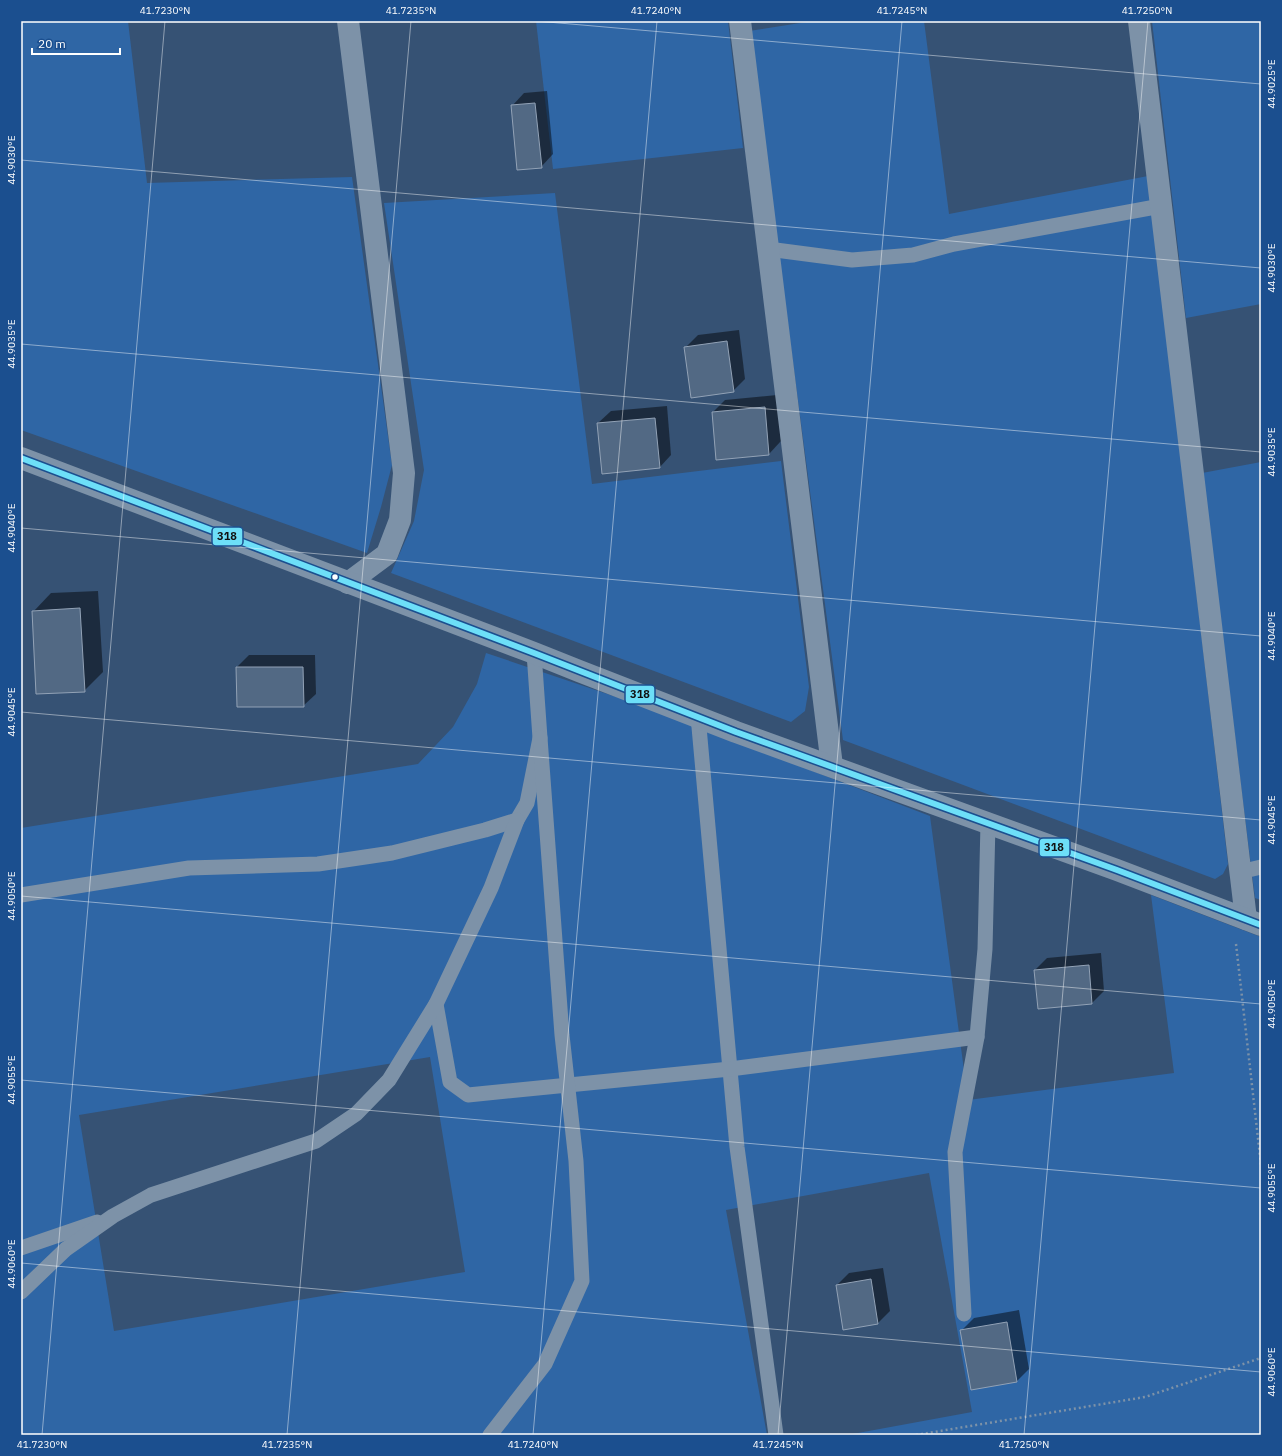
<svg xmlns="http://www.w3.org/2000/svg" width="1282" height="1456" font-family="'IBM Plex Sans',sans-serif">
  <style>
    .green { fill: #2f66a5; fill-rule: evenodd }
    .shadow { fill: #0007 }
    .building { fill: #526984; stroke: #92a2b6 }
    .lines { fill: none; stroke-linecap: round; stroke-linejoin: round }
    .path { stroke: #7d92a8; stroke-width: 2.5; stroke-dasharray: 2 3; stroke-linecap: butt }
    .service { stroke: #7d92a8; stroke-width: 15 }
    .minor { stroke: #7d92a8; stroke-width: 22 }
    .tertiary { stroke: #7d92a8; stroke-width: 22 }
    .bus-1-casing { stroke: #1b4f8f; stroke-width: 9 }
    .bus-1 { stroke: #6ddff8; stroke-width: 6 }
    .ticks { fill: none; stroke: #fff; stroke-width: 1; stroke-opacity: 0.45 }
    .bus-dot { fill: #fff; stroke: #1b4f8f; stroke-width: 1.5 }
    .line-badge { stroke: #1b4f8f; stroke-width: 1.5 }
    .pale-badge-label { font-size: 11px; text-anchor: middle; font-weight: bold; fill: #111 }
    .neatline { fill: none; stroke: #fff; stroke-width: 1.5 }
    .ticks-label { font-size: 10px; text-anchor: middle; fill: #fff }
  </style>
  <rect width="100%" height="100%" fill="#365274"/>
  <!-- green -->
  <g class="green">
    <path d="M21 21H128L147 183 352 177 392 465 381 507 367 553 21 430Z"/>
    <path d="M536 21H728L743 148 553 169Z"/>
    <path d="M813 21H924L949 214 1148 176 1228 864 1223 874 1215 879 843 740 749 31Z"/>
    <path d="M1152 21H1261V304L1186 318Z"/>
    <path d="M555 193 592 484 781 461 809 687 805 711 791 722 391 573 414 521 424 470 384 203Z"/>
    <path d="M1261 462V900L1255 898 1202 473Z"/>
    <path d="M486 653 643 706 930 816 968 1100 1174 1073 1151 895 1261 937V1435H847L972 1412 929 1173 726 1210 767 1435H21V828L418 764 453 727 477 684ZM430 1057 465 1272 114 1331 79 1115Z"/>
  </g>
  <!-- shadow -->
  <g class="shadow">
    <path d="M547 91 553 154 541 167 512 106 524 93Z"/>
    <path d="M739 330 745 379 733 391 686 347 698 335Z"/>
    <path d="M777 395 781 441 769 454 713 412 725 400Z"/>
    <path d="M667 406 671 455 659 468 598 423 611 411Z"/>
    <path d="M98 591 103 672 84 691 33 612 51 593Z"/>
    <path d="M249 655H315L316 694 303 706 237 667Z"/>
    <path d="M1101 953 1104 991 1092 1003 1038 1008 1035 970 1047 958Z"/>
    <path d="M883 1268 890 1311 877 1324 837 1285 849 1273Z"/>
    <path d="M1019 1310 1029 1369 1017 1381 961 1331 974 1318Z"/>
  </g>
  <!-- building -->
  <g class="building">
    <path d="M535 103 542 168 517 170 511 105Z"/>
    <path d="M727 341 734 392 691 398 684 347Z"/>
    <path d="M765 407 769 455 716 460 712 412Z"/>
    <path d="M655 418 660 468 602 474 597 423Z"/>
    <path d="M80 608 85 692 36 694 32 611Z"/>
    <path d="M236 667H303L304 707H237Z"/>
    <path d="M1089 965 1092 1004 1038 1009 1034 970Z"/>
    <path d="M871 1279 878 1324 843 1330 836 1285Z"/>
    <path d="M1007 1322 1017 1382 971 1390 960 1330Z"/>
  </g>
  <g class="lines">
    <!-- path -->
    <g class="path">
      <path d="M1236 944 1261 1165"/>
      <path d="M916 1435 1145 1397 1261 1358"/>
    </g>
    <!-- service -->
    <g class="service">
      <path d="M768 249 852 260 913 255 954 244 1161 206"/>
      <path d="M698 716 737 1147 776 1435"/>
      <path d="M1240 872 1261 867"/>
      <path d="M21 895 189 868 318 864 392 853 485 830 517 820 527 803 540 738 534 653"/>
      <path d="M436 1004 450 1082 468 1095 730 1069 977 1037"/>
      <path d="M21 1248 97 1222"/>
      <path d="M21 1292 66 1249 113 1216 151 1195 316 1141 356 1114 389 1080 436 1004 491 888 517 820"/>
      <path d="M964 1314 955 1152 977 1037 985 949 988 823"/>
      <path d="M490 1435 545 1364 582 1281 576 1161 562 1035 540 738"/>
    </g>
    <!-- minor -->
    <g class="minor">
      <path d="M740 21 832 766"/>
      <path d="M1139 21 1246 919"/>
      <path d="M348 583 387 554 400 520 404 473 348 21"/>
    </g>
    <!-- tertiary -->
    <path class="tertiary" d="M21 458 534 653 579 671 736 732 1117 870 1261 925"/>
    <defs>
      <path id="bus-1" d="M21 458 534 653 736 732 1117 870 1261 925"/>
    </defs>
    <!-- bus-1 casing -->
    <use href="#bus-1" class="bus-1-casing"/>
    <!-- bus-1 -->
    <use href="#bus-1" class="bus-1"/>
  </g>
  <!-- ticks -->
  <path class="ticks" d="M536 21 1261 84M21 160 1261 268M21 344 1261 452M21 528 1261 636M21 712 1261 820M21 896 1261 1004M21 1080 1261 1188M21 1263 1261 1372M42 1435 165 21M287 1435 411 21M533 1435 657 21M778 1435 902 21M1024 1435 1148 21"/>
  <!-- markers -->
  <circle class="bus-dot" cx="335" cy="577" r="3.5"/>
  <g class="line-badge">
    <rect x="212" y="527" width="31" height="19" rx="4" fill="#6ddff8"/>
    <rect x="625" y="685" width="30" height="19" rx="4" fill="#6ddff8"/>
    <rect x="1039" y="838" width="31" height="19" rx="4" fill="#6ddff8"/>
  </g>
  <g class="pale-badge-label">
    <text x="227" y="540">318</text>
    <text x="640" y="698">318</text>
    <text x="1054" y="851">318</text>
  </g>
  <!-- border -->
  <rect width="1282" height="1456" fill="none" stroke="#1b4f8f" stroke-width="44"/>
  <!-- scale -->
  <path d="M32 48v6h88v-6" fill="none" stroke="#ffffff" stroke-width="2"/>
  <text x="38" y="48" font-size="12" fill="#ffffff" stroke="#1b4f8f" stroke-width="3" paint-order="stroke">20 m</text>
  <rect x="22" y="22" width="1238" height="1412" class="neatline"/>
  <g class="ticks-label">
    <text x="165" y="14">41.7230°N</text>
    <text x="411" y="14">41.7235°N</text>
    <text x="656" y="14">41.7240°N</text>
    <text x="902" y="14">41.7245°N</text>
    <text x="1147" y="14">41.7250°N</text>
    <text transform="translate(1271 84) rotate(-90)" y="4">44.9025°E</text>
    <text transform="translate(11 160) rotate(-90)" y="4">44.9030°E</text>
    <text transform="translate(1271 268) rotate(-90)" y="4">44.9030°E</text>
    <text transform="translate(11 344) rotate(-90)" y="4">44.9035°E</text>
    <text transform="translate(1271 452) rotate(-90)" y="4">44.9035°E</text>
    <text transform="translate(11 528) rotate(-90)" y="4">44.9040°E</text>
    <text transform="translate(1271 636) rotate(-90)" y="4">44.9040°E</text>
    <text transform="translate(11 712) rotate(-90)" y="4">44.9045°E</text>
    <text transform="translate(1271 820) rotate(-90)" y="4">44.9045°E</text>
    <text transform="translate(11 896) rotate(-90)" y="4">44.9050°E</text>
    <text transform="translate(1271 1004) rotate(-90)" y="4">44.9050°E</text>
    <text transform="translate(11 1080) rotate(-90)" y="4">44.9055°E</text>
    <text transform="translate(1271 1188) rotate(-90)" y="4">44.9055°E</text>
    <text transform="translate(11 1264) rotate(-90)" y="4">44.9060°E</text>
    <text transform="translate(1271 1372) rotate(-90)" y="4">44.9060°E</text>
    <text x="42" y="1448">41.7230°N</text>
    <text x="287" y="1448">41.7235°N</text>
    <text x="533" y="1448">41.7240°N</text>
    <text x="778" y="1448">41.7245°N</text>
    <text x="1024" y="1448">41.7250°N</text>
  </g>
</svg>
